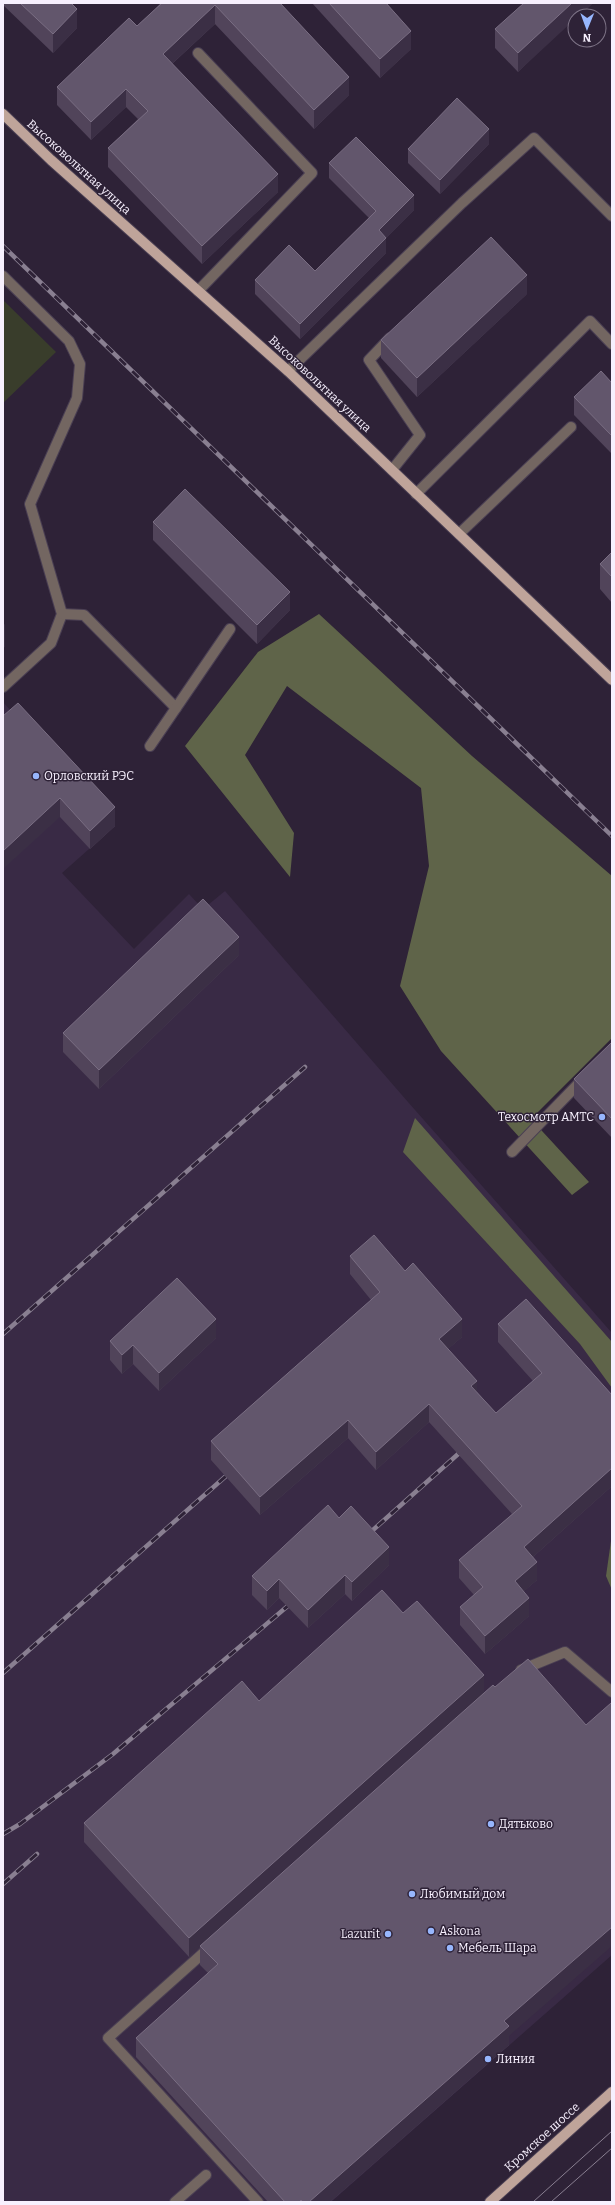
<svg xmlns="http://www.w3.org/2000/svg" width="615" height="2205" font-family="Bitter,serif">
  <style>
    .built { fill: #392a45 }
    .green { fill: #393d2b }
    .forest { fill: #5f6449 }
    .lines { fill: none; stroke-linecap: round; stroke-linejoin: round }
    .minor-casing { stroke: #4a3f53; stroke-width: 12 }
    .major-casing { stroke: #4a3f53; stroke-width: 12 }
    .minor { stroke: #736661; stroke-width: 10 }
    .major { stroke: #bfa49a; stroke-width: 10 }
    .tram { stroke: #897f91; stroke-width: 1 }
    .rail-casing { stroke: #897f91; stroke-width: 4.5 }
    .rail { stroke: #2e2237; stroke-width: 3; stroke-dasharray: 9; stroke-linecap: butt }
    .wall { fill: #51445a }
    .shaded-wall { fill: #3b2f45 }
    .building { fill: #62566c; stroke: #7a6e83 }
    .poi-dot { fill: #97b6fd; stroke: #2e2237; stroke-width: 1.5 }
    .labels { text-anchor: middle; stroke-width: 3; stroke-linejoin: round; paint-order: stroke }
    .street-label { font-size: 12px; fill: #f7f0fe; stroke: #2e2237 }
    .poi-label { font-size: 12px; fill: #f7f0fe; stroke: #2e2237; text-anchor: start }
  </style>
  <rect width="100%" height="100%" fill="#2e2237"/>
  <!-- built -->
  <path class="built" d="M3 702 115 826 62 873 134 949 189 894 203 909 225 891 408 1102 612 1333V1955L331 2202H3Z"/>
  <!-- green -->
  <path class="green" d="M3 300 56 352 3 403Z"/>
  <!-- forest -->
  <g class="forest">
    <path d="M319 614 472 756 612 876V1038L531 1119 589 1182 572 1195 441 1051 400 986 429 866 421 788 287 686 245 755 294 833 290 877 185 746 258 652Z"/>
    <path d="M415 1118 612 1342V1388L580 1344 403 1152Z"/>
    <path d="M612 1534V1590L606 1576Z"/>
  </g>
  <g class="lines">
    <defs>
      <g id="minor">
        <path d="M3 276 69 341 80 364 77 398 30 504 62 614 51 643 3 687"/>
        <path d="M198 291 312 173 198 53"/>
        <path d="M390 338 369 360 420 435 392 470"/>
        <path d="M288 371 462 203 534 138 612 216"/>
        <path d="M416 494 590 321 612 344"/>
        <path d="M459 534 571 427"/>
        <path d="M62 614 84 615 176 708"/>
        <path d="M150 746 230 629"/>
        <path d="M512 1152 583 1079"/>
        <path d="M521 1670 565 1652 612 1692"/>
        <path d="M210 1947 108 2038 258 2202"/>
        <path d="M175 2202 206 2175"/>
      </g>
      <g id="major">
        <path d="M3 114 51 160 288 371 612 680"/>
        <path d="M490 2202 612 2092"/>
      </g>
    </defs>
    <!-- minor casing -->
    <use href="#minor" class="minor-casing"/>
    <!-- major casing -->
    <use href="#major" class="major-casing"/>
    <!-- minor -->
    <use href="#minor" class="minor"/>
    <!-- major -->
    <use href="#major" class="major"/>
    <!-- tram -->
    <g class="tram">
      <path d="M533 2202 612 2131"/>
      <path d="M551 2202 612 2148"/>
    </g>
    <defs>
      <g id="rail">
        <path d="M3 246 612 836"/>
        <path d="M3 1334 305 1067"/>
        <path d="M364 1538 466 1447"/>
        <path d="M3 1673 226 1476"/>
        <path d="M3 1834 20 1824 113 1754 296 1599"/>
        <path d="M3 1884 37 1854"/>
      </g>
    </defs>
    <!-- rail casing -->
    <use href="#rail" class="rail-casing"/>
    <!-- rail -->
    <use href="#rail" class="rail"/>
  </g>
  <!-- wall -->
  <g class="wall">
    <path d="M3 3H71L77 28 53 53 3 5Z"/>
    <path d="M161 3H280L349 95 314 129 215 24 172 64 278 192 202 264 108 167V148L138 119 126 107 91 140 57 105V87L137 26Z"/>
    <path d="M312 3H386L411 49 380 78Z"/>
    <path d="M593 3 579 16H575L518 72 495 48V29Z"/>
    <path d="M489 144 440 194 408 163V149Z"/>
    <path d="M329 163 414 210 386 238V253L300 339 255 294V280L315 271 369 218 329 178Z"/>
    <path d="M527 294 417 397 381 358V340Z"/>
    <path d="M612 383V454L574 415V397Z"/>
    <path d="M153 522 290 610 257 644 153 540Z"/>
    <path d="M612 552V603L600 589V564Z"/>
    <path d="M3 716 115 826 90 849 60 817Z"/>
    <path d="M239 955 99 1089 63 1052V1033Z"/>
    <path d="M612 1042V1138L574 1098V1079Z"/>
    <path d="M350 1256 405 1271 462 1337 448 1349 477 1392 496 1413 533 1381 498 1342V1324L612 1395V1486L533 1557 537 1580 524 1591 529 1616 485 1654 460 1625V1607L474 1595 459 1578V1560L512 1514 429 1422 376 1470 348 1438 260 1515 211 1460V1441L371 1300 350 1274Z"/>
    <path d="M216 1338 159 1391 133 1364 122 1374 110 1360V1341Z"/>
    <path d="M339 1518 389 1565 352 1601 345 1594 308 1628 279 1598 267 1610 252 1595V1576Z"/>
    <path d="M403 1613 484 1693 509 2036V2045L330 2202H268L136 2057V2038L208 1973 200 1965V1947L189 1957 84 1842V1823L259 1701Z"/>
  </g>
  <!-- shaded-wall -->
  <g class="shaded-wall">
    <path d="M572 3H593L579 16H575V19L518 72V53Z"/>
    <path d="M215 5V24L163 72V54Z"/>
    <path d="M77 9V28L53 53V34Z"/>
    <path d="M411 31V49L380 78V59Z"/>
    <path d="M349 77V95L314 129V110Z"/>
    <path d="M126 89V107L91 140V122Z"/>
    <path d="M489 129V144L440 194V180Z"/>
    <path d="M278 174V192L202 264V246Z"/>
    <path d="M414 195V210L379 245V230Z"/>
    <path d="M386 238V253L300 339V324Z"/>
    <path d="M527 275V294L417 397V378Z"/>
    <path d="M290 592V610L257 644V625Z"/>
    <path d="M5 624V647L3 648V625Z"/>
    <path d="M60 798V817L3 869V851Z"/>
    <path d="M115 807V826L90 849V831Z"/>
    <path d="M239 937V955L99 1089V1070Z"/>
    <path d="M216 1319V1338L159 1391V1373Z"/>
    <path d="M462 1319V1337L439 1357V1339Z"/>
    <path d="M133 1345V1364L122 1374V1355Z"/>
    <path d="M477 1381V1399L471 1386Z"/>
    <path d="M429 1404V1422L376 1470V1452Z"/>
    <path d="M348 1420V1438L260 1515V1497Z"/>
    <path d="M612 1468V1486L524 1565V1547Z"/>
    <path d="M389 1547V1565L352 1601V1582Z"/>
    <path d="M537 1562V1580L515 1599V1581Z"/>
    <path d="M345 1575V1594L308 1628V1610Z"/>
    <path d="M279 1579V1598L267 1610V1591Z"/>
    <path d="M529 1598V1616L485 1654V1636Z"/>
    <path d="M484 1675V1694L200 1946V1947L189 1957V1938Z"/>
    <path d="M612 1927V1946L509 2036V2045L330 2202H309L504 2021Z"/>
  </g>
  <!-- building -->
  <g class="building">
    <path d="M20 3H71L77 9 53 34Z"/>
    <path d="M162 3H280L349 77 314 110 215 5 163 54 278 174 202 246 108 148 148 111 126 89 91 122 57 87 129 18 137 26Z"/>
    <path d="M329 3H386L411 31 380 59Z"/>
    <path d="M524 3H572L518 53 495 29Z"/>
    <path d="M457 98 489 129 440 180 408 149Z"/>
    <path d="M356 137 414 195 379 230 386 238 300 324 255 280 289 245 315 271 376 211 329 163Z"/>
    <path d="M491 237 527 275 417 378 381 340Z"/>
    <path d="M601 371 612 383V436L574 397Z"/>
    <path d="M185 489 290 592 257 625 153 522Z"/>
    <path d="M612 552V577L600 564Z"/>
    <path d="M18 703 115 807 90 831 60 798 3 851V716Z"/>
    <path d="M203 899 239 937 99 1070 63 1033Z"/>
    <path d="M612 1042V1119L574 1079Z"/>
    <path d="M374 1235 405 1271 413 1263 462 1319 439 1339 477 1381 471 1386 496 1413 542 1373 498 1324 526 1299 612 1395V1468L524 1547 537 1562 515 1581 529 1598 485 1636 460 1607 483 1587 459 1560 522 1506 429 1404 376 1452 348 1420 260 1497 211 1441 380 1292 350 1256Z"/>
    <path d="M177 1278 216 1319 159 1373 133 1345 122 1355 110 1341Z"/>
    <path d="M328 1505 339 1518 351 1506 389 1547 352 1582 345 1575 308 1610 279 1579 267 1591 252 1576Z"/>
    <path d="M382 1590 403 1613 417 1601 484 1675 189 1938 84 1823 242 1681 259 1701Z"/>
    <path d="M528 1659 586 1725 611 1703 612 1705V1927L504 2021 509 2026 309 2202H303L301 2200 299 2202H285L136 2038 218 1964 200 1946 493 1685 495 1687Z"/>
  </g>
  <!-- markers -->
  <g class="poi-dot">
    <circle cx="36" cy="776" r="4"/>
    <circle cx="602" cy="1117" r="4"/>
    <circle cx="491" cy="1824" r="4"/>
    <circle cx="412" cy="1894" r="4"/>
    <circle cx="431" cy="1931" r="4"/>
    <circle cx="388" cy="1934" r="4"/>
    <circle cx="450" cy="1948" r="4"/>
    <circle cx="488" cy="2059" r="4"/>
  </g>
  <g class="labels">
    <!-- street labels -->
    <g class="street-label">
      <text transform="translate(79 167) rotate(42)" y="4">Высоковольтная улица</text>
      <text transform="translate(320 384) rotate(43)" y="4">Высоковольтная улица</text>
      <text transform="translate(542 2137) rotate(-42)" y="4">Кромское шоссе</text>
    </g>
    <!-- poi labels -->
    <g class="poi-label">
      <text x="44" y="780">Орловский РЭС</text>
      <text x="594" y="1121" text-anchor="end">Техосмотр АМТС</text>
      <text x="499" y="1828">Дятьково</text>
      <text x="420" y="1898">Любимый дом</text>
      <text x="439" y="1935">Askona</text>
      <text x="380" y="1938" text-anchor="end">Lazurit</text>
      <text x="458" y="1952">Мебель Шара</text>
      <text x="496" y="2063">Линия</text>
    </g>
  </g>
  <!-- border -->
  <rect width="615" height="2205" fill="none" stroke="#f7f0fe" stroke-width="8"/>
  <!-- north arrow -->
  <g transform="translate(587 28) rotate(181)"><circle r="19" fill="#2e2237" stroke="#7e7487"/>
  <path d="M0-3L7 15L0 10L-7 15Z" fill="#97b6fd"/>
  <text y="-6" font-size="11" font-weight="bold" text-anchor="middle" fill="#f7f0fe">N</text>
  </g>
</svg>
